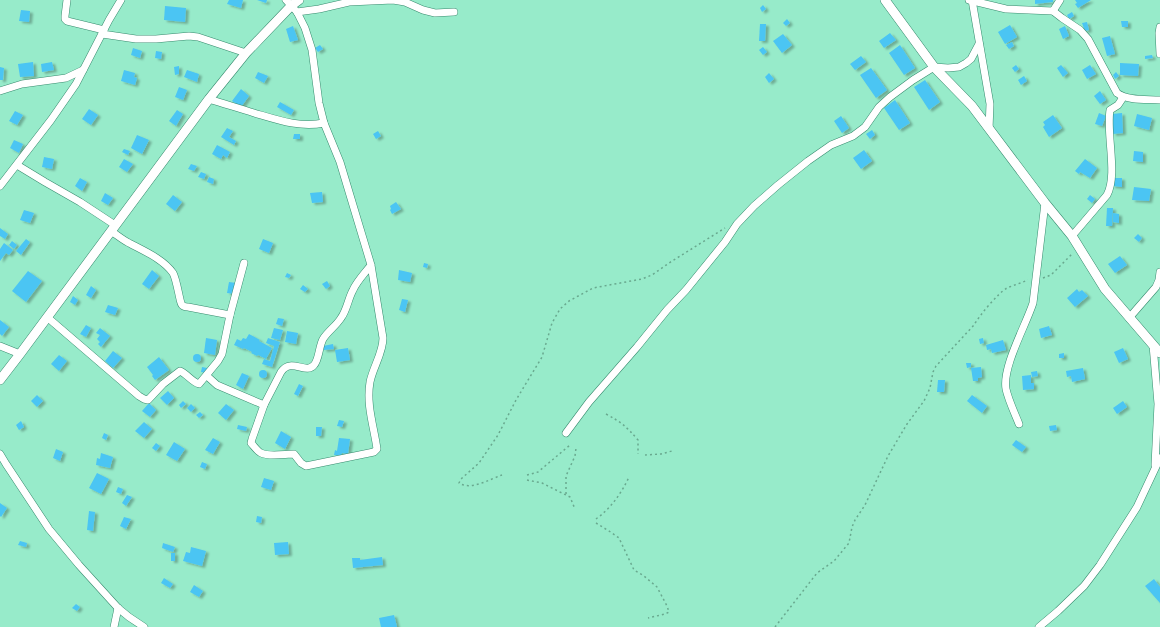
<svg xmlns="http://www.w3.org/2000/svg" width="1160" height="627" font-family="'Open Sans',sans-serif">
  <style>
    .building { fill: #4bc5f3; filter: url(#shadow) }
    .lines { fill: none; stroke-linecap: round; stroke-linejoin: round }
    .minor-casing { stroke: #378b6e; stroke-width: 8 }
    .tertiary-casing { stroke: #378b6e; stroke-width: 10 }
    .path { stroke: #69a98f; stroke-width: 1.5; stroke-dasharray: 2 3; stroke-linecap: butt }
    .minor { stroke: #fff; stroke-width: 7 }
    .tertiary { stroke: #fff; stroke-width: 9 }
  </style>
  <defs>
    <filter id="shadow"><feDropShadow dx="3" dy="2" stdDeviation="1" flood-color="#0004"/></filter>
  </defs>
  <rect width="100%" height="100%" fill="#97ebca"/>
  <!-- building -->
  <g class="building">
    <path d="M229 0H243L241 8 227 4Z"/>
    <path d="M257 0H267L266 3Z"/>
    <path d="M1035 0H1053V2L1035 4Z"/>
    <path d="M1075 0H1091L1078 8 1075 4 1077 3Z"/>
    <path d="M763 5 766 9 762 12 760 8Z"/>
    <path d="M165 6 186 8 185 22 164 20Z"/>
    <path d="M21 10 30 11 29 22 19 21Z"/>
    <path d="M1072 12 1074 16 1069 19 1067 15Z"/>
    <path d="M787 19 790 23 786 26 783 23Z"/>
    <path d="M1121 21H1128V27H1122Z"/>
    <path d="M1087 22 1089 30 1085 31 1082 23Z"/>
    <path d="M760 24H766L765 41H759Z"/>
    <path d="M1010 25 1017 37 1005 44 998 32Z"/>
    <path d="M293 26 298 40 290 42 286 29Z"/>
    <path d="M1065 26 1069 36 1063 39 1059 29Z"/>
    <path d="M890 33 896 40 884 48 879 41Z"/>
    <path d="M783 34 792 45 782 53 773 41Z"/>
    <path d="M1110 36 1115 54 1107 56 1102 38Z"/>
    <path d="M1012 42 1014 46 1009 49 1006 45Z"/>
    <path d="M320 45 323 49 318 52 315 48Z"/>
    <path d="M900 45 915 68 904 75 889 53Z"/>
    <path d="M763 47 767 52 763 55 759 50Z"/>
    <path d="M133 48 142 51 140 58 131 55Z"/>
    <path d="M156 51 162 52 161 59 155 58Z"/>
    <path d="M1152 55 1153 58 1145 59V56Z"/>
    <path d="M861 56 866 62 855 70 850 64Z"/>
    <path d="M33 62 34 76 20 77 18 64Z"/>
    <path d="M52 62 54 70 42 72 41 64Z"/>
    <path d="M1120 63 1139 64 1138 76 1120 75Z"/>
    <path d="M1016 65 1019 69 1015 72 1012 68Z"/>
    <path d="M1061 65 1068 73 1063 77 1057 68Z"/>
    <path d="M1090 65 1096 74 1087 79 1082 70Z"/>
    <path d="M179 66V74L175 75 174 67Z"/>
    <path d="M0 67 4 68 3 80H0Z"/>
    <path d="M871 68 887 90 876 98 860 75Z"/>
    <path d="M124 70 135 73 134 77 137 78 135 85 121 81Z"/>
    <path d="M187 70 199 74 197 82 184 77Z"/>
    <path d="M258 72 268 76 264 83 255 78Z"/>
    <path d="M1116 72 1119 76 1115 79 1113 75Z"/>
    <path d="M769 73 774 79 769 83 765 77Z"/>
    <path d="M1024 76 1027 81 1021 85 1018 80Z"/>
    <path d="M925 80 940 102 929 110 914 87Z"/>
    <path d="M179 87 187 90 183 100 175 97Z"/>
    <path d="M241 89 249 96 241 107 232 101Z"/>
    <path d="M1100 91 1106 100 1100 104 1094 96Z"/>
    <path d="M895 100 910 123 899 130 884 108Z"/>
    <path d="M280 102 294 110 291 115 277 107Z"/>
    <path d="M89 109 98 115 91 125 82 119Z"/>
    <path d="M177 110 183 114 176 126 169 121Z"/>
    <path d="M15 111 23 115 17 125 9 121Z"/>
    <path d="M1099 113 1106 116 1102 126 1095 124Z"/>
    <path d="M1122 113 1123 133 1113 134 1112 114Z"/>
    <path d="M1137 114 1152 118 1149 130 1134 126Z"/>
    <path d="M1053 115 1062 128 1049 137 1043 127 1045 125 1043 122Z"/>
    <path d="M841 116 849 128 842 133 834 121Z"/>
    <path d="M227 128 233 131 229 137 236 141 234 145 221 137Z"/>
    <path d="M872 130 875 135 870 139 866 134Z"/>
    <path d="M378 131 381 136 376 139 373 134Z"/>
    <path d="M294 134H300V139H293Z"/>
    <path d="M137 135 149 140 142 154 131 148Z"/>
    <path d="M14 140 23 144 19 153 10 148Z"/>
    <path d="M217 145 230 152 227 158 223 155 221 159 212 154Z"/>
    <path d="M124 149 130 151 128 155 122 152Z"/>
    <path d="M864 150 872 161 861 169 853 158Z"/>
    <path d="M1134 151 1143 152V162L1133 161Z"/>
    <path d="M44 157 54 159 52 169 42 167Z"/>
    <path d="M124 159 133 164 127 172 119 167Z"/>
    <path d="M1085 159 1097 168 1090 178 1080 172 1079 174 1075 171Z"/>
    <path d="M191 164 197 166 194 171 188 169Z"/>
    <path d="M201 172 206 174 204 179 198 177Z"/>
    <path d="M209 177 214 179 213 184 207 182Z"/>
    <path d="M80 178 87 182 82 191 75 186Z"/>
    <path d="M1113 178H1122V187L1112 186Z"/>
    <path d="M1134 187 1151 189 1149 201 1132 200Z"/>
    <path d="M322 192 323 202 312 203 310 193Z"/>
    <path d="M105 193 113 198 108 205 101 201Z"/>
    <path d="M173 195 182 202 175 211 166 204Z"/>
    <path d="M1090 195 1095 199 1092 203 1087 199Z"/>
    <path d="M396 202 401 209 392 214 390 210 391 209 390 206Z"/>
    <path d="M1107 208H1113L1112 226H1106Z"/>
    <path d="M24 210 34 213 30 223 20 220Z"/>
    <path d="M1113 213 1119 214V223L1113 222Z"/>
    <path d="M0 228 8 234 5 239 0 236Z"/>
    <path d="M1138 234 1142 238 1139 242 1134 238Z"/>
    <path d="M26 239 30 242 21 255 16 251Z"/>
    <path d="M263 239 273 243 269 253 259 249Z"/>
    <path d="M12 241 17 245 14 249 9 245Z"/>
    <path d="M4 243 13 250 9 255 6 253 0 261V249Z"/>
    <path d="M1120 256 1127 265 1115 273 1108 264Z"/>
    <path d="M424 263 428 264 427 268 423 267Z"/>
    <path d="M152 270 159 276 149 289 142 284Z"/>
    <path d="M399 270 412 273 410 282 398 280Z"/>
    <path d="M28 271 42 281 26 302 12 291Z"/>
    <path d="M287 273 291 275 289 278 285 277Z"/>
    <path d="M327 281 330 286 326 289 322 284Z"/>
    <path d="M229 282 236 283 234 294 227 293Z"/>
    <path d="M303 285 308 289 305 292 300 289Z"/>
    <path d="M91 286 96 290 91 298 86 295Z"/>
    <path d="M1077 289 1079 292 1082 290 1088 296 1075 307 1067 298Z"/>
    <path d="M73 296 78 300 75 305 70 302Z"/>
    <path d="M402 299 408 300 405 312 399 310Z"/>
    <path d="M108 305 118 308 115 315 105 312Z"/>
    <path d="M278 318 284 319 282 326 276 324Z"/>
    <path d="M0 320 9 327 2 336 0 334Z"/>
    <path d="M86 325 91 328 86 337 80 334Z"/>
    <path d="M1049 326 1052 335 1041 338 1039 329Z"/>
    <path d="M100 328 110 336 101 347 98 344 100 342 97 339 100 335 96 333Z"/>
    <path d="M274 328 283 330 280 340 271 338Z"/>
    <path d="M287 331 298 333 296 344 285 342Z"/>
    <path d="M249 334 260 340 259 341 272 348 266 359 258 355 257 356 251 353 252 352 244 348 243 349 234 345 237 339 241 341 243 338 246 339Z"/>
    <path d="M206 338 217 340 215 355 204 353Z"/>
    <path d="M268 338 280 342 272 367 262 364 264 359 270 361 274 346 266 343Z"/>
    <path d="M983 338 984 343 980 344 979 339Z"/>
    <path d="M1003 340 1006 350 992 353 991 349 987 350 986 345Z"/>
    <path d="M333 344 334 349 324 350 323 346Z"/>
    <path d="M348 348 350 360 337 362 335 350Z"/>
    <path d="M1123 348 1128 359 1119 363 1114 352Z"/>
    <path d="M113 351 122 358 113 368 105 361Z"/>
    <path d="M1064 353V358H1059V354Z"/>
    <circle cx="197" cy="358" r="4"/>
    <path d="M59 355 67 361 59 371 51 364Z"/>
    <path d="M159 357 169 370 155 380 152 376 153 375 147 367Z"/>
    <path d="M966 363H971V367L967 368Z"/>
    <path d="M202 367 207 368 206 373 201 372Z"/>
    <path d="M981 367 982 377 978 378V381H973L971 368Z"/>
    <path d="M1083 368 1085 379 1072 382 1071 376 1067 377 1066 371Z"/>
    <circle cx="263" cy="374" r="4"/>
    <path d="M1037 371 1038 376 1032 377 1031 372Z"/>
    <path d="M242 373 249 376 243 389 236 385Z"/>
    <path d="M1031 375V383H1034V389L1023 390 1022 376Z"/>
    <path d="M938 380H945L944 392H937Z"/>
    <path d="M299 384 303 386 298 396 294 394Z"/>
    <path d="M168 391 174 398 167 405 160 398Z"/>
    <path d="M37 395 43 401 37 407 31 401Z"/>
    <path d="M972 395 987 406 982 413 967 401Z"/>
    <path d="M183 401 186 404 181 408 179 405Z"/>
    <path d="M1123 401 1127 407 1117 414 1113 408Z"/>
    <path d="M149 403 156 410 150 417 142 411Z"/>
    <path d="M191 404 195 408 191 412 187 408Z"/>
    <path d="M226 404 234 410 226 420 218 413Z"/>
    <path d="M200 412 203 415 199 418 196 415Z"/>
    <path d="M339 420 344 421 342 427 337 426Z"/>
    <path d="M21 421 24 427 19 430 16 425Z"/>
    <path d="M144 422 152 429 144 438 135 431Z"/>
    <path d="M238 425 247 427 246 431 237 429Z"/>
    <path d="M1056 425 1057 430 1050 431 1049 426Z"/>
    <path d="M316 427H322L321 436H316Z"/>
    <path d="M281 431 291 437 285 449 275 443Z"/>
    <path d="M104 433 108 435 106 440 102 438Z"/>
    <path d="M213 438 220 442 213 454 205 450Z"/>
    <path d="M339 438 350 439 348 454 342 453 341 456 334 455 335 450 337 451Z"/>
    <path d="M1016 440 1026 447 1022 452 1012 445Z"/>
    <path d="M174 442 185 449 177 461 166 455Z"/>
    <path d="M156 443 160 446 156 451 152 448Z"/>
    <path d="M56 449 63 452 60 461 53 458Z"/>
    <path d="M101 453 113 457 110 468 96 465 97 458 100 459Z"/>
    <path d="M202 462 207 464 205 469 200 467Z"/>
    <path d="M97 473 109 479 101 494 89 488Z"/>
    <path d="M264 478 274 481 271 490 261 487Z"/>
    <path d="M118 487 123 489 121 494 116 492Z"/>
    <path d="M127 495 132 497 126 506 122 503Z"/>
    <path d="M0 503 7 508 1 517 0 516Z"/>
    <path d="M89 511 95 512 93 531 87 530Z"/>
    <path d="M257 516 262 517 261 523 256 522Z"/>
    <path d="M124 517 131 519 126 529 120 526Z"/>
    <path d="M20 541 27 543 26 547 18 545Z"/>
    <path d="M288 542 289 554 275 555 274 543Z"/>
    <path d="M163 543 175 547 173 552 162 548Z"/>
    <path d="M191 547 206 551 202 566 183 561 186 552 190 553Z"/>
    <rect x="171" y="553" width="4" height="8"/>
    <path d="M382 557 383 565 353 568 352 558H360V560Z"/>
    <path d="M164 578 173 584 170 588 161 583Z"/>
    <path d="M1154 579 1160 587V603L1145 586Z"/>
    <path d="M194 585 203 591 199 597 190 592Z"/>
    <path d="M76 604 80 607 77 611 72 608Z"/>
    <path d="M394 615 397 627H381L379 618Z"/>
  </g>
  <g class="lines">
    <defs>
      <g id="minor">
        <path d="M67 0 65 16V19L67 21 104 30"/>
        <path d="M286 0 297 12 305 28 312 50 319 103 324 123 340 162 371 265 383 338C383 353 373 367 370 382 366 405 374 427 377 449L374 452 306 466 301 463 294 454C285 454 269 457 261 453 257 451 254 446 251 443L252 439 264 405 281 372C291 357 306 375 314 365 319 360 319 346 323 339 328 331 336 326 341 318 347 310 348 299 353 290 357 281 365 273 371 265"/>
        <path d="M969 0 1006 9 1053 11 1062 18 1080 30 1088 39 1117 93C1128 101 1146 99 1160 100"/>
        <path d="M972 0 990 104 989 129"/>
        <path d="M1053 11 1060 0"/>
        <path d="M297 12 319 9 349 2 393 0 405 2 423 10 435 13 454 12"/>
        <path d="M1160 27 1159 33 1160 54"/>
        <path d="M102 34 136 39H156L189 36 198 37 246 53"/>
        <path d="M0 91 22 84 66 78 83 70"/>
        <path d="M209 99C224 104 239 108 254 113 278 120 300 128 324 123"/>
        <path d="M17 165 45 182 80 202 115 225"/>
        <path d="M0 186 51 120 76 84 109 20 121 0"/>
        <path d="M111 231C117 235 123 240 129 243 144 251 163 259 173 273 177 280 180 304 182 305 184 307 186 307 188 307L230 315"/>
        <path d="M1072 236 1107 195C1118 175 1106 134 1110 110L1118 105 1122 99 1121 96"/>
        <path d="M47 317 139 396 144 399 148 400 163 384 180 371C187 374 192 382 199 384L218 361 222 354 230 315 244 263"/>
        <path d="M1129 318 1156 287 1159 280 1160 272"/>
        <path d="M1153 345 1158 404 1155 465"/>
        <path d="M0 346 20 354"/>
        <path d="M207 376 217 385 264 405"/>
        <path d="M1019 424C1015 414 1008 399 1006 389 1002 367 1026 325 1033 303L1045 203"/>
        <path d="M566 433 589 402 637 347 667 310 686 290 725 242 737 224 754 206 778 185 808 161 831 145 853 136 865 127 879 107 890 97 913 80 934 67 948 68 959 67 966 63 971 59 979 44"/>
        <path d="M0 454 6 464 49 529 79 565 118 608 129 617 144 627"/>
        <path d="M114 627 118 608"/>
        <path d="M1039 627 1058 611 1084 586 1100 565 1137 507 1160 458"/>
      </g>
      <g id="tertiary">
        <path d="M885 0 934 67 972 106 1045 203 1072 236 1105 289 1160 353"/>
        <path d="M0 380 20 354 209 99 246 53 291 6 299 0"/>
      </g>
    </defs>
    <!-- minor casing -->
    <use href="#minor" class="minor-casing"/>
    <!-- tertiary casing -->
    <use href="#tertiary" class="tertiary-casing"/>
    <!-- path -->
    <g class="path">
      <path d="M1043 278 1051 275 1072 254"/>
      <path d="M606 414C621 422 627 427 638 440V454"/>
      <path d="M645 455 661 454 672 451"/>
      <path d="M502 475C490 479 471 491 459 483L461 479 479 463 498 435 516 400 542 357 552 323 560 309 569 301 593 288 642 279 652 275 669 263 725 228"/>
      <path d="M527 475 538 472 570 445"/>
      <path d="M527 480 542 483 570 497 575 509"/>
      <path d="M566 494V476L575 456 576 448"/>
      <path d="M596 519C611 508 621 494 629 477"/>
      <path d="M596 523 609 531 619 538 634 570 644 576 657 587 667 606 669 612 665 614 648 618"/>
      <path d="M775 627 817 573 834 561 849 543 852 527 855 520 865 505 888 456 907 424 924 401 930 388 933 372 936 366 974 325C979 316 998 293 1007 288 1014 285 1021 283 1028 280"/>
    </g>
    <!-- minor -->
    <use href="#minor" class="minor"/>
    <!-- tertiary -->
    <use href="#tertiary" class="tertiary"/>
  </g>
</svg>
